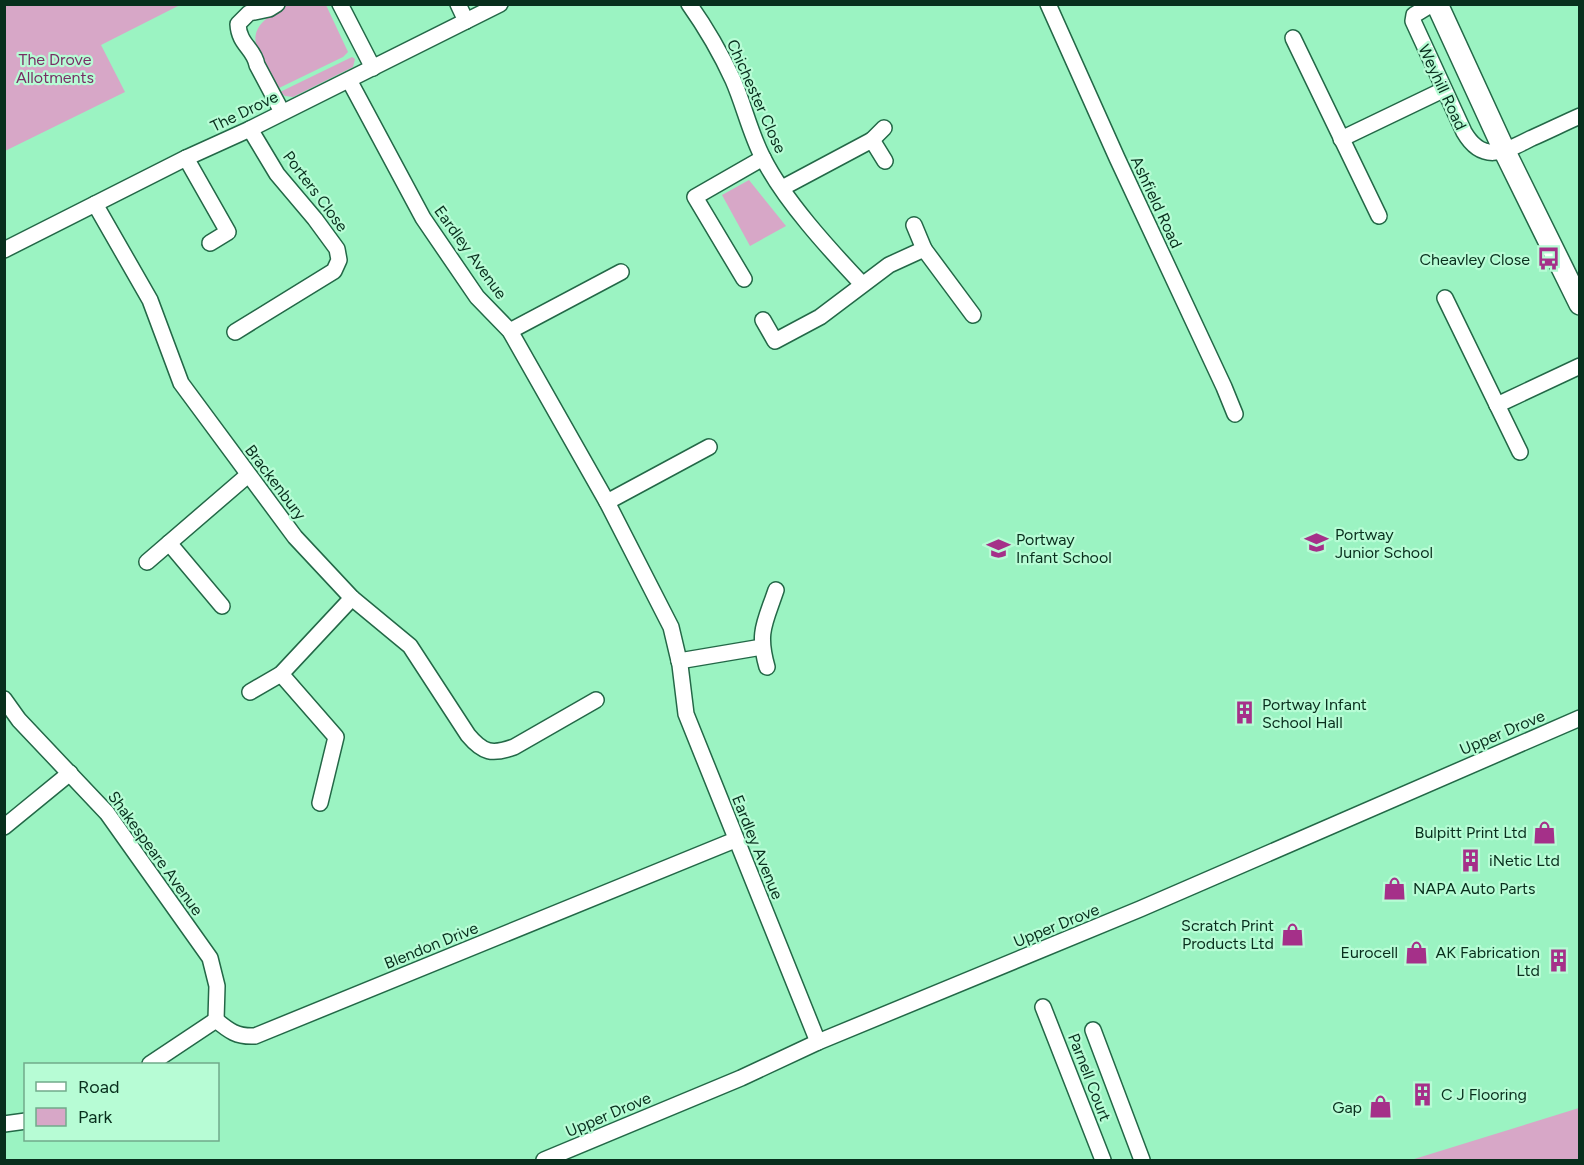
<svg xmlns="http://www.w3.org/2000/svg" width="1584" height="1165" font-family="Figtree,sans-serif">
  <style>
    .green { fill: #d7a7c7 }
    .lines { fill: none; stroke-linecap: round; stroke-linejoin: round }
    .minor-casing { stroke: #236847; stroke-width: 18 }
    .secondary-casing { stroke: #236847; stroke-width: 24 }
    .minor { stroke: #fff; stroke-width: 15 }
    .secondary { stroke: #fff; stroke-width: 21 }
    .labels { text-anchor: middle; stroke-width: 4.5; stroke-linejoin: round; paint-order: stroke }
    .park-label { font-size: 16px; fill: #782f65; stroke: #b7fcd5 }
    .street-label { font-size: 16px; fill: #082f1d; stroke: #b7fcd5 }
    .poi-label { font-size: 16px; fill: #082f1d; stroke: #b7fcd5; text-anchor: end }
  </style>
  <rect width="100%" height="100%" fill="#9bf3c2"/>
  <!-- green -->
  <g class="green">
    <path d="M5 4H180V5L101 45 125 92 5 151Z"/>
    <path d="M288 5H326L348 52 343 57 277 89C256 47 237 31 288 5Z"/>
    <path d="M352 57 355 59 353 67 293 97 285 96 280 92Z"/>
    <path d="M749 180 786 226 750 246 722 195Z"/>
    <path d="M1579 1108V1160H1411Z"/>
  </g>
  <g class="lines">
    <defs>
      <g id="minor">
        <path d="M277 4 269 9 249 13 238 24C239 45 254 48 257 65L282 112"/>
        <path d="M340 4 373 68"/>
        <path d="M458 4 466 21"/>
        <path d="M689 4C706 28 721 54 733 80 744 105 750 133 763 158 784 200 829 249 862 284"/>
        <path d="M1048 4 1117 158 1224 387 1235 414"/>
        <path d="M1432 4 1414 15 1413 21 1464 132C1483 165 1506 151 1532 138 1548 131 1564 123 1580 116"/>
        <path d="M1293 38 1379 216"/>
        <path d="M349 80 423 218 477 297 510 331 607 502 671 627 680 665 686 714 818 1042"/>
        <path d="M1341 139 1443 90"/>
        <path d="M872 140 884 128"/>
        <path d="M186 158 228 232 210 243"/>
        <path d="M782 188 872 140 885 161"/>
        <path d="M95 204 150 300 181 383 295 537 352 598 410 646 468 735C483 753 492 755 514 747L596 700"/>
        <path d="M914 225 924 249"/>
        <path d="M4 250 186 158 250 129 500 4"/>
        <path d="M744 279 695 197 763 158"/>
        <path d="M1445 298 1520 452"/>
        <path d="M763 320 775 341 820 317 889 265 924 249 973 315"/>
        <path d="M510 331 621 272"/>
        <path d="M235 332 334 271 339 260 337 249 315 219 277 174 250 129"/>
        <path d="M1497 405 1580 366"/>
        <path d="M607 502 709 447"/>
        <path d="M169 543 222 606"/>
        <path d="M147 562 248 475"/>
        <path d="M679 661 762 647"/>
        <path d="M767 667C757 632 765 623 776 590"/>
        <path d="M281 674 336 737 320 803"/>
        <path d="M250 692 281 674 352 598"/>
        <path d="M4 699 19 720 107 813 210 958 217 986 216 1020"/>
        <path d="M4 827 70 773"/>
        <path d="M1043 1007 1103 1160"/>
        <path d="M1093 1030 1142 1160"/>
        <path d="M150 1064 216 1020C229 1031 237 1037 255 1036L735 840"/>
        <path d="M4 1124 26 1121"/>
        <path d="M544 1160 741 1078 818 1042 1140 909 1580 718"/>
      </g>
      <path id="secondary" d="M1437 4 1505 152 1580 304"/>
    </defs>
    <!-- minor casing -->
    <use href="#minor" class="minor-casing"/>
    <!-- secondary casing -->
    <use href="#secondary" class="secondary-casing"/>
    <!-- minor -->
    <use href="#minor" class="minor"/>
    <!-- secondary -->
    <use href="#secondary" class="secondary"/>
  </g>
  <!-- icons -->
  <defs>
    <symbol id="bus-bare" viewBox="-9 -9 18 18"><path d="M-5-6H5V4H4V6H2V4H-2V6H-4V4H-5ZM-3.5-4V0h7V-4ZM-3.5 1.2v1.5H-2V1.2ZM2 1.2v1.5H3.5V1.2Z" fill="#a53089" stroke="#b7fcd5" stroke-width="2.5" paint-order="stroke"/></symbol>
    <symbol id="school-bare" viewBox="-9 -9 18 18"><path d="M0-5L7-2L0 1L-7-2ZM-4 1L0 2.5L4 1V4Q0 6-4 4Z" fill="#a53089" stroke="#b7fcd5" stroke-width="2.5" paint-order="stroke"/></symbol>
    <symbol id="building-bare" viewBox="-9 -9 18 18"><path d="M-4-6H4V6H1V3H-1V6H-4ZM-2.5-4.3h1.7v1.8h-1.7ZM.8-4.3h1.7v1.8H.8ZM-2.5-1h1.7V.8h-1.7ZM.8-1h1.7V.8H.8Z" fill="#a53089" stroke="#b7fcd5" stroke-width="2.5" paint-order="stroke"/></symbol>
    <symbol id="shop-bare" viewBox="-9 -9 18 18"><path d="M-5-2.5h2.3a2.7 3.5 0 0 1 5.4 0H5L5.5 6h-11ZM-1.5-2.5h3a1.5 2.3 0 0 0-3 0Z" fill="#a53089" stroke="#b7fcd5" stroke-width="2.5" paint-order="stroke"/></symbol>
  </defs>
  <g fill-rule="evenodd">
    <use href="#bus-bare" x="1532" y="242" width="33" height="33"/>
    <use href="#school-bare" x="1300" y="526" width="33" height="33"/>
    <use href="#school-bare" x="982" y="532" width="33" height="33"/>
    <use href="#building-bare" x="1228" y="696" width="33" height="33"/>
    <use href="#shop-bare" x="1528" y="816" width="33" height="33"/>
    <use href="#building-bare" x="1454" y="844" width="33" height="33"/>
    <use href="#shop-bare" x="1378" y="872" width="33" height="33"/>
    <use href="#shop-bare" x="1276" y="918" width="33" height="33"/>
    <use href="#shop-bare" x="1400" y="936" width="33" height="33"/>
    <use href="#building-bare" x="1542" y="944" width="33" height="33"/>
    <use href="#building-bare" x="1406" y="1078" width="33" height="33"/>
    <use href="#shop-bare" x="1364" y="1090" width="33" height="33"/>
  </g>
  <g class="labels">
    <!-- park labels -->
    <g class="park-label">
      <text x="55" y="65">The Drove<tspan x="55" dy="18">Allotments</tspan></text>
    </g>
    <!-- street labels -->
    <g class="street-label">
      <text transform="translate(1443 87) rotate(65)" y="6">Weyhill Road</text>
      <text transform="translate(757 96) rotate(66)" y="6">Chichester Close</text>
      <text transform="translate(244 111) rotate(-26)" y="6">The Drove</text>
      <text transform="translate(316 191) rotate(53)" y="6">Porters Close</text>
      <text transform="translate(1157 202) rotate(65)" y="6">Ashfield Road</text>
      <text transform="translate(471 252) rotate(54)" y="6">Eardley Avenue</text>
      <text transform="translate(276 482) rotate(53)" y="6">Brackenbury</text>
      <text transform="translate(1502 732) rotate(-23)" y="6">Upper Drove</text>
      <text transform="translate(758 847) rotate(68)" y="6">Eardley Avenue</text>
      <text transform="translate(156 853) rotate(54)" y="6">Shakespeare Avenue</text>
      <text transform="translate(1056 925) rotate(-22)" y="6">Upper Drove</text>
      <text transform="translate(431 945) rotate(-22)" y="6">Blendon Drive</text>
      <text transform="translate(1090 1077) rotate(69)" y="6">Parnell Court</text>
      <text transform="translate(608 1114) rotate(-23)" y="6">Upper Drove</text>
    </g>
    <!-- poi labels -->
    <g class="poi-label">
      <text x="1530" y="265">Cheavley Close</text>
      <text x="1335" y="540" text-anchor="start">Portway<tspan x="1335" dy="18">Junior School</tspan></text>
      <text x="1016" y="545" text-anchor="start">Portway<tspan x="1016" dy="18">Infant School</tspan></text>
      <text x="1262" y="710" text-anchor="start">Portway Infant<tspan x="1262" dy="18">School Hall</tspan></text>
      <text x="1527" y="838">Bulpitt Print Ltd</text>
      <text x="1489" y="866" text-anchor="start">iNetic Ltd</text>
      <text x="1413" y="894" text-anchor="start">NAPA Auto Parts</text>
      <text x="1274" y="931">Scratch Print<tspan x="1274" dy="18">Products Ltd</tspan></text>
      <text x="1398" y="958">Eurocell</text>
      <text x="1540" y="958">AK Fabrication<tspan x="1540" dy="18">Ltd</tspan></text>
      <text x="1441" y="1100" text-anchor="start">C J Flooring</text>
      <text x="1362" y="1113">Gap</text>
    </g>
  </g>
  <!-- border -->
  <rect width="1584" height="1165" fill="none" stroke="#082f1d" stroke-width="12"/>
  <!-- legend -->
  <rect x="24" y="1063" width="195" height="78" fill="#b7fcd5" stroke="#71aa8b" stroke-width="1.5"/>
  <rect x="36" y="1082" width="30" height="9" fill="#ffffff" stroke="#71aa8b" stroke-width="1.5"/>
  <text x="78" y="1093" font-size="18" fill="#082f1d">Road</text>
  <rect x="36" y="1108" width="30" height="18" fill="#d7a7c7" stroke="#71aa8b" stroke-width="1.5"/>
  <text x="78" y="1123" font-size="18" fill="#082f1d">Park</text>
</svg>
